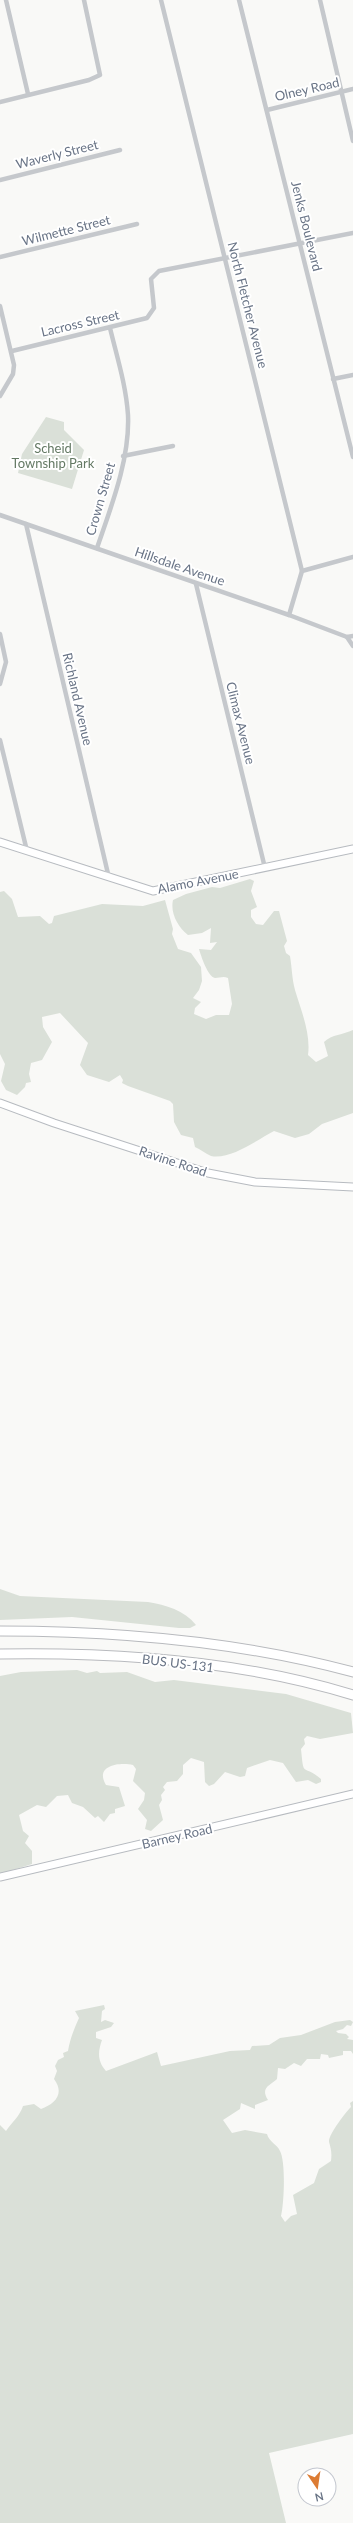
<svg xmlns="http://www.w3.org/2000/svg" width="353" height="2523" font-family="Lato,sans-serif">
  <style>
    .green { fill: #dae0d8 }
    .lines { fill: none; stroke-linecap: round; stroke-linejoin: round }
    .secondary-casing { stroke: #b7bbc0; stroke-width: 9 }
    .highway-casing { stroke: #b8babe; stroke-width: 11 }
    .street { stroke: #c5c8cc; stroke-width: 4.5 }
    .secondary { stroke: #fff; stroke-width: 7 }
    .highway { stroke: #fff; stroke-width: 9 }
    .labels { text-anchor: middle; stroke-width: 4; stroke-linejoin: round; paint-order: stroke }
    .street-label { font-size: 13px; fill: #697486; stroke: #fff }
    .park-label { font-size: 13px; fill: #647964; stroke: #fff }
  </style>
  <rect width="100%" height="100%" fill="#f9f9f7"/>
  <!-- green -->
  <g class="green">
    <path d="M46 417 64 422V430L84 450 72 489 18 473 22 454Z"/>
    <path d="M250 879 254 881 251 891 257 907 251 910V917L256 924 263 925 274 911H279L287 941 284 946 286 953 290 956C292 968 292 979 295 990 301 1010 311 1034 308 1055L316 1062 328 1056 324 1042C332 1034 343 1035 353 1030V1113L322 1124 309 1134 295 1138 274 1131C257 1140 230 1160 211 1156 206 1154 200 1149 195 1147L193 1138 181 1135 174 1122 173 1104 170 1101 128 1086 122 1083 123 1080 120 1075 109 1082 87 1075 80 1065 88 1043 60 1013 42 1017 43 1027 52 1042 42 1060 31 1063 29 1074 31 1082 26 1083 25 1087 17 1095 6 1090 1 1081 5 1064 0 1054V892L4 891 12 899 18 917 40 916 49 924 52 923 54 916 102 904 143 906 165 900 173 929 172 934 178 949 191 953 201 967 202 981 199 990 193 998 201 1002 195 1008 194 1014 206 1019 216 1015H229L232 1004 228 978C223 976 220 978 215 978 208 977 201 956 199 949L211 950 217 942 210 943 211 928 202 933 188 935C178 927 170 913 173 900L186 894 212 887 220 888Z"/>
    <path d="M0 1589 20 1596 148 1602C166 1605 184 1610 196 1625L190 1628H179L72 1617 0 1620Z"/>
    <path d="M77 1670 87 1673 97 1671 100 1673 127 1672 155 1682 174 1680 286 1694 351 1713 353 1733 320 1739 307 1736 304 1739 305 1744 301 1749C304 1779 302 1763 321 1779V1782L316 1784 308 1780 296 1782 283 1763 270 1760 247 1768 245 1776 240 1777 225 1772 214 1784 209 1786 205 1782 204 1762 191 1758 183 1765V1774L177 1781 167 1782 163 1787 165 1790 161 1795 162 1800 159 1805 163 1820 151 1831 145 1829 147 1820 138 1809 144 1800 145 1793 133 1781 136 1769 133 1765C120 1762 94 1765 106 1785L119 1787 125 1806 115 1809V1813L110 1814 104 1822 98 1816 95 1818 83 1807 72 1803 68 1795 57 1796 46 1807 37 1805 19 1815 23 1831 29 1836 25 1843 32 1851V1864L0 1874V1676L21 1672Z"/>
    <path d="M104 2005 105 2009 102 2011 101 2022 105 2020 114 2023 111 2027 96 2032V2038L102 2040C98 2051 97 2061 106 2071L157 2052 161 2066 230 2051 250 2050 252 2046 269 2045 280 2038 301 2035 335 2022 350 2020 353 2022 351 2026 347 2025 343 2029 336 2031 338 2033 346 2034 349 2037 347 2039 353 2040V2054L351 2051H343V2055L329 2058 328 2055 321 2054 320 2059H307L301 2066 294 2063 285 2069 278 2068 277 2079C270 2086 260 2087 268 2100L255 2105V2109L241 2103 240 2109 223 2120 232 2133 245 2130 267 2134C269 2142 277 2144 280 2151 286 2162 284 2204 281 2216L285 2222 291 2216 297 2214 293 2195 314 2183 319 2169 331 2161C332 2153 331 2149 329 2142 328 2135 346 2112 351 2107L350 2103 353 2101V2434L269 2453 286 2523H0V2125L6 2131C12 2122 20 2116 23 2106L34 2104 41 2109C55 2104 65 2094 54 2079L57 2071 55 2066 58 2060 64 2057 63 2053 68 2051C70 2039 74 2029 79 2018L75 2011Z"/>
  </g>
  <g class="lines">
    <defs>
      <g id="secondary">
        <path d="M0 842 153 891 353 849"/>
        <path d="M0 1103 54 1123 208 1173 255 1182 353 1187"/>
        <path d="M0 1877 353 1794"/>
      </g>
      <g id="highway">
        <path d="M0 1631C119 1631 238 1641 353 1672"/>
        <path d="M0 1654C117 1652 240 1660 353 1695"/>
      </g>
    </defs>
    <!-- secondary casing -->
    <use href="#secondary" class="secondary-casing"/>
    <!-- highway casing -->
    <use href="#highway" class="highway-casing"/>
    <!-- street -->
    <g class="street">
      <path d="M6 0 28 94"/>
      <path d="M161 0 302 571 289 615"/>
      <path d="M239 0 353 457"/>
      <path d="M320 0 353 141"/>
      <path d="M0 102 89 80 100 75 84 0"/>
      <path d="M267 110 353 89"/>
      <path d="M0 180 120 150"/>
      <path d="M0 257 137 224"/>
      <path d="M0 306 14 365 13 374 0 396"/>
      <path d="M12 351 147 318 154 308 151 279 159 271 353 233"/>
      <path d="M333 379 353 375"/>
      <path d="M123 456 173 446"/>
      <path d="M0 515 289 615 347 637 353 636"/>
      <path d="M26 524 109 878"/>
      <path d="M97 548C111 507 130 459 128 415 126 385 117 357 110 328"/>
      <path d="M302 571 353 557"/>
      <path d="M196 584 265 868"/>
      <path d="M0 634 6 662 0 684"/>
      <path d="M347 637 353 646"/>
      <path d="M0 740 27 851"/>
    </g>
    <!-- secondary -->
    <use href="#secondary" class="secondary"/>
    <!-- highway -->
    <use href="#highway" class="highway"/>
  </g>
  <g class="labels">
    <!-- street labels -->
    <g class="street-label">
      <text transform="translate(307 89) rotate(-13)" y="5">Olney Road</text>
      <text transform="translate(57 154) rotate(-14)" y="5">Waverly Street</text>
      <text transform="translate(307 226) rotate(76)" y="5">Jenks Boulevard</text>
      <text transform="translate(66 230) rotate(-14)" y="5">Wilmette Street</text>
      <text transform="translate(248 305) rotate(76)" y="5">North Fletcher Avenue</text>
      <text transform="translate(80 323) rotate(-13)" y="5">Lacross Street</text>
      <text transform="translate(100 499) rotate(-74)" y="5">Crown Street</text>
      <text transform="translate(180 566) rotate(19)" y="5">Hillsdale Avenue</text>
      <text transform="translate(78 699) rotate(77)" y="5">Richland Avenue</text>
      <text transform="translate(241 723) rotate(76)" y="5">Climax Avenue</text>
      <text transform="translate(198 881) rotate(-11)" y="5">Alamo Avenue</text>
      <text transform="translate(173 1161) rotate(18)" y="5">Ravine Road</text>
      <text transform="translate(178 1663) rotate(7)" y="5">BUS US-131</text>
      <text transform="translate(177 1836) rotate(-13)" y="5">Barney Road</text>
    </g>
    <!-- park labels -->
    <g class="park-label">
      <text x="53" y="453">Scheid<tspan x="53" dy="15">Township Park</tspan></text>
    </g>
  </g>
  <!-- north arrow -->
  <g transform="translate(317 2487) rotate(167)"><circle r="19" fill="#ffffff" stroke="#c3c7cf"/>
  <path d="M0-3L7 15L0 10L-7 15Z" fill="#dc7c34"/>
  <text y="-6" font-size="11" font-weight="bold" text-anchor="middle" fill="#697486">N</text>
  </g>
</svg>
